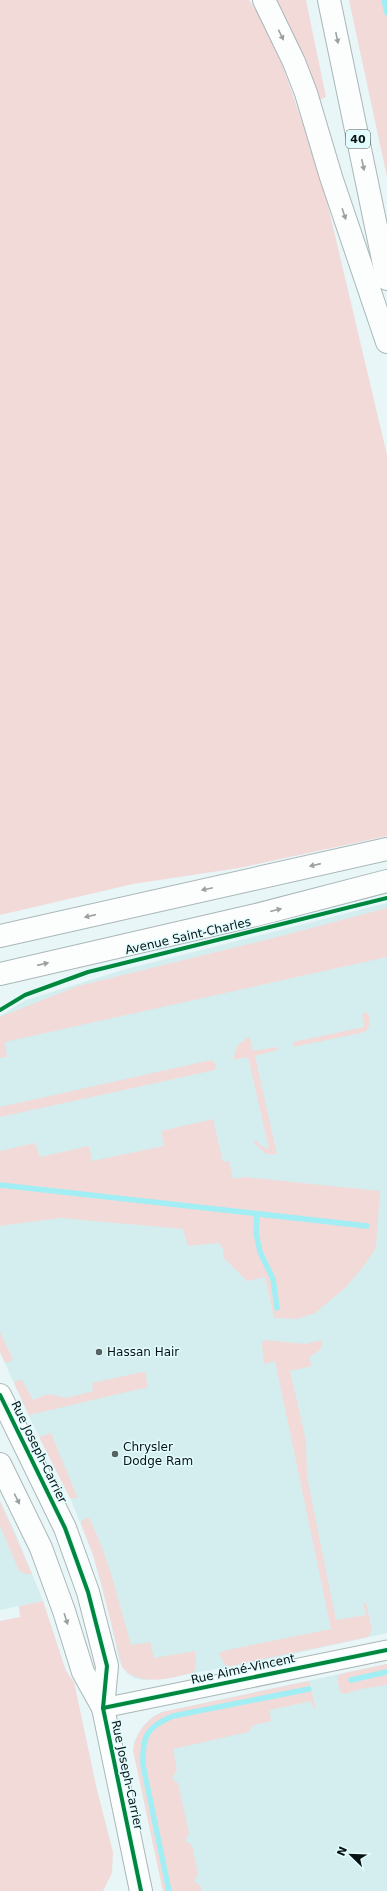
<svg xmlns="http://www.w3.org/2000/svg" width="387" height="1891" font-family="'DejaVu Sans',sans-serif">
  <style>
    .built { fill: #d4eef0 }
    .green { fill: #f2dad8 }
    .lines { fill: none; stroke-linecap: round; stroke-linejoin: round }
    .stream { stroke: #a1eef4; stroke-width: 5.5 }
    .minor-casing { stroke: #aab6b7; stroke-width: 21 }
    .tertiary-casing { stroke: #aab6b7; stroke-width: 24 }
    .secondary-casing { stroke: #aab6b7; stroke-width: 24 }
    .motorway-casing { stroke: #aab6b7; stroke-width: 24 }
    .minor { stroke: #fcfefe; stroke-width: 19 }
    .tertiary { stroke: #fcfefe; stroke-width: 22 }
    .secondary { stroke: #fcfefe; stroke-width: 22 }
    .motorway { stroke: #fcfefe; stroke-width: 22 }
    .cycleway-casing { stroke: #e2fcfe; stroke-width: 6 }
    .cycleway { stroke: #00873e; stroke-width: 4 }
    .oneway { fill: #9ba0a0 }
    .poi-dot { fill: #576263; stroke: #e2fcfe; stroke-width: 1.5 }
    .labels { text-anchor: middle; stroke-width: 3; stroke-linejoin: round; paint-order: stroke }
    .shield { fill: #e2fcfe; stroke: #4a585a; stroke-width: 1 }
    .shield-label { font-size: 11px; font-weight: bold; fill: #091213 }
    .street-label { font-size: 12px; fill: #091213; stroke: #e2fcfe }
    .poi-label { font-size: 12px; fill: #091213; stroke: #e2fcfe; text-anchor: start }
  </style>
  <rect width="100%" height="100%" fill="#e8f6f8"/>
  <!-- built -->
  <g class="built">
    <path d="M387 903V1633L257 1662 188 1674 153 1679 142 1680 134 1678 127 1673 119 1661 109 1613 92 1552 71 1500 27 1412 0 1352V1016L26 1000 126 969Z"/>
    <path d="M0 1501 15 1532 43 1601 0 1610Z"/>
    <path d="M387 1664V1891H163L133 1750 134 1742 144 1725 152 1717 162 1712Z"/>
  </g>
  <!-- green -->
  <g class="green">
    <path d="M0 0H249L258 14 283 67 316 162 329 210 387 455V836L239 868 133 884 0 915Z"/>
    <path d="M276 0H306L326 97 319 100 295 38Z"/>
    <path d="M349 0H387V177Z"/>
    <path d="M387 908V957L5 1042 7 1057 0 1058V1017L78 986 281 936Z"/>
    <path d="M364 1012 368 1013C370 1020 371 1026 365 1032L294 1047 293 1042 364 1027 362 1016Z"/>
    <path d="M248 1037 250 1038 253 1051 277 1047 278 1050 255 1056 277 1154H266L253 1142 257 1141 261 1146 269 1149 248 1057 233 1060 237 1046Z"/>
    <path d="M211 1060 216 1064 215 1070 0 1117V1107Z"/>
    <path d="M213 1119 223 1162 229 1161 233 1179 245 1177 380 1191 376 1248 363 1267 345 1288 315 1313 297 1319 274 1318 265 1277 247 1281 224 1258 223 1249 219 1243 188 1246 183 1229 60 1218 0 1226V1151L35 1143 40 1157 89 1146 92 1161 164 1146 161 1131Z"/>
    <path d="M0 1332 13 1359 11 1361 5 1363 0 1352Z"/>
    <path d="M265 1340 305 1344 321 1340 322 1348 309 1358 312 1366 290 1371 306 1440 307 1477 336 1620 366 1615 363 1603H366L372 1630 368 1637 226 1667 219 1653 227 1650 331 1629 275 1361 264 1364 262 1343Z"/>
    <path d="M142 1372H145L148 1387 29 1415 14 1383 18 1380H22L33 1400 48 1394 66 1398 93 1391 92 1383Z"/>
    <path d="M51 1433 76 1494 78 1498H70L39 1437Z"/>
    <path d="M0 1501 32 1574H26L19 1571 0 1526Z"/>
    <path d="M86 1518H89C109 1558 119 1602 131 1645L150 1642 154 1658 195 1651 196 1663 194 1672C171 1679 138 1687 122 1667L101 1583 92 1552 81 1524V1521Z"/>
    <path d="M43 1601 66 1671 74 1682 97 1790 113 1852 112 1873 103 1891H0V1621L20 1617 19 1606Z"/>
    <path d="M387 1664V1685L361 1689 344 1694 340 1692 337 1677 340 1674Z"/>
    <path d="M309 1681 316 1708 314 1709 311 1701 269 1710 271 1721 254 1725 248 1732 173 1749 177 1770 172 1779 178 1783 189 1833 185 1841 192 1845 198 1874 194 1881 200 1885 202 1891H163L133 1750C136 1732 146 1720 162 1712Z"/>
  </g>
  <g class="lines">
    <!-- stream -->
    <g class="stream">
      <path d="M384 0 387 13"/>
      <path d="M0 1185 367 1226"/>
      <path d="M257 1214 256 1233 260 1252 273 1279 277 1308"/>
      <path d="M351 1680 387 1672"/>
      <path d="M169 1891 143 1765C142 1737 146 1727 173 1716L309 1689"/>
    </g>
    <defs>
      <path id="minor" d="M103 1708 387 1650"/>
      <g id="tertiary">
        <path d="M0 1395 65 1528 88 1592 107 1666 103 1708"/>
        <path d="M0 1464 41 1548 64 1611 83 1672 103 1708 141 1891"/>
      </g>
      <g id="secondary">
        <path d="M0 936 387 849"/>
        <path d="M0 974 256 915 387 881"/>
      </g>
      <g id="motorway">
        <path d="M264 0 294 62 306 93 331 177 387 342"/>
        <path d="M329 0 387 279"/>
      </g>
    </defs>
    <!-- minor casing -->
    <use href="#minor" class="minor-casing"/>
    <!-- tertiary casing -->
    <use href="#tertiary" class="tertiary-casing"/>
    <!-- secondary casing -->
    <use href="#secondary" class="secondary-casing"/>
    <!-- motorway casing -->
    <use href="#motorway" class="motorway-casing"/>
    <!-- minor -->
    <use href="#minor" class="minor"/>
    <!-- tertiary -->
    <use href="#tertiary" class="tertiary"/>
    <!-- secondary -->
    <use href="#secondary" class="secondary"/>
    <!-- motorway -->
    <use href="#motorway" class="motorway"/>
    <defs>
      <g id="cycleway">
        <path d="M0 1010 25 995 88 972 387 898"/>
        <path d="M0 1395 65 1528 88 1592 107 1666 103 1708 141 1891"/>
        <path d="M103 1708 387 1650"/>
      </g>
    </defs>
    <!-- cycleway casing -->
    <use href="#cycleway" class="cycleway-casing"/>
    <!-- cycleway -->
    <use href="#cycleway" class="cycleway"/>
  </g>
  <!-- one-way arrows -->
  <defs><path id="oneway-solid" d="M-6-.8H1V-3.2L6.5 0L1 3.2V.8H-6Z"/></defs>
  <g class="oneway">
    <use href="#oneway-solid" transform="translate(281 35) rotate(64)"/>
    <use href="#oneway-solid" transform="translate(337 38) rotate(78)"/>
    <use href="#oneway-solid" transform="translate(363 165) rotate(78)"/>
    <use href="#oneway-solid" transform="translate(344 214) rotate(71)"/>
    <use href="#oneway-solid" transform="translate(315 865) rotate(167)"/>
    <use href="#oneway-solid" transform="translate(207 889) rotate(168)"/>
    <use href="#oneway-solid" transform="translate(276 910) rotate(-14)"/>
    <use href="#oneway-solid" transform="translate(90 916) rotate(167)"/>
    <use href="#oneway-solid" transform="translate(43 964) rotate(-13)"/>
    <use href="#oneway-solid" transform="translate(17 1499) rotate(63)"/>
    <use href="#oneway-solid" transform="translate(66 1619) rotate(72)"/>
  </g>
  <!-- markers -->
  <g class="poi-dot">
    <circle cx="99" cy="1352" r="4"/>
    <circle cx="115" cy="1454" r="4"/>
  </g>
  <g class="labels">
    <!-- shield labels -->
    <rect class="shield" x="346" y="130" width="24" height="18" rx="3"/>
    <g class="shield-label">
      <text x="358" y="143">40</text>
    </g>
    <!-- street labels -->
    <g class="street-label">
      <text transform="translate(188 936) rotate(-13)" y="4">Avenue Saint-Charles</text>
      <text transform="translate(39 1452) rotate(64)" y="4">Rue Joseph-Carrier</text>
      <text transform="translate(243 1669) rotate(-12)" y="4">Rue Aimé-Vincent</text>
      <text transform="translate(127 1775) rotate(78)" y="4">Rue Joseph-Carrier</text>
    </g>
    <!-- poi labels -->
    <g class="poi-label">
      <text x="107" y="1356">Hassan Hair</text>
      <text x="123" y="1451">Chrysler<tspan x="123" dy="14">Dodge Ram</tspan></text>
    </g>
  </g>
  <!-- north arrow -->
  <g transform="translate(351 1855) rotate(293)" stroke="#e2fcfe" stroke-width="3" paint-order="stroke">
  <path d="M0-3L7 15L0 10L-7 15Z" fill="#091213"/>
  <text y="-6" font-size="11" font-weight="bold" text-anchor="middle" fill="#091213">N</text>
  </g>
</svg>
